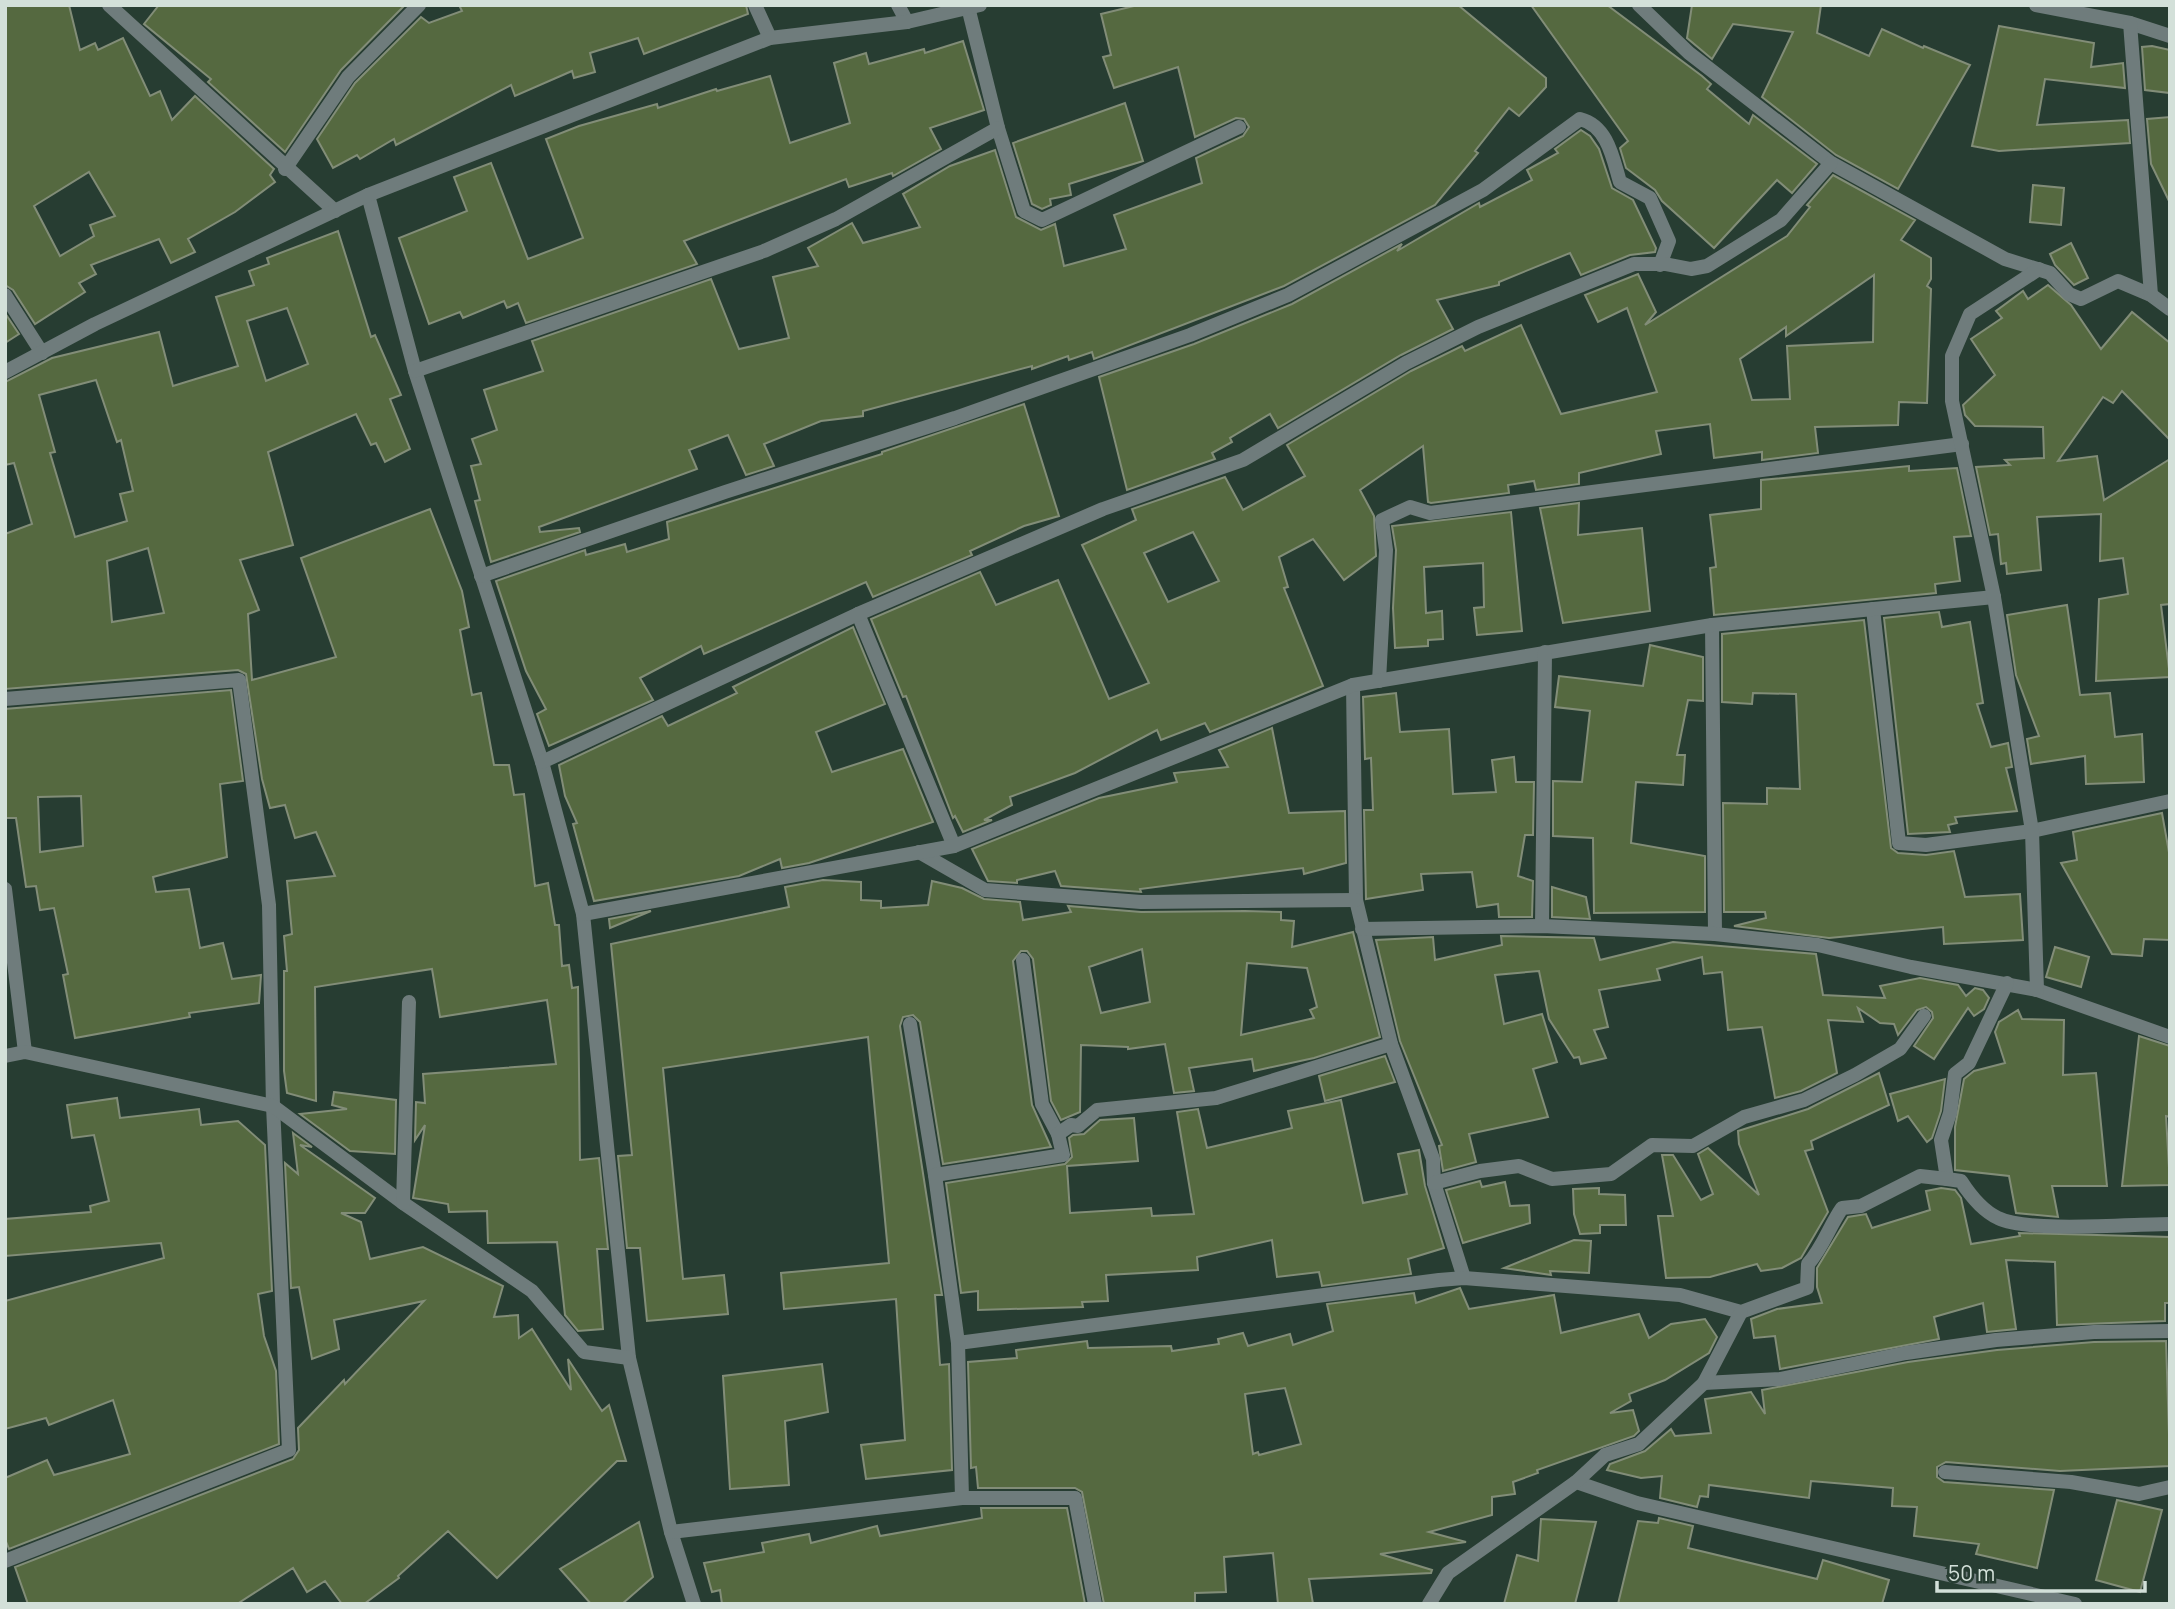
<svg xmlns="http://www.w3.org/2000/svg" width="2175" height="1609" font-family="Manrope,sans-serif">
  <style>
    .building { fill: #556940; stroke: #828d78; stroke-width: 2; fill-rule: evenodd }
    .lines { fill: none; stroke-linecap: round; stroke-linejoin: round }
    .street { stroke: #6f7c7c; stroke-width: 14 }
  </style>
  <rect width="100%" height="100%" fill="#273d32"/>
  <!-- building -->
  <g class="building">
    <path d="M5 5H69L80 50 95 43 98 50 123 38 150 96 160 91 172 120 195 96 274 169 270 175 275 182 235 212 188 239 195 252 171 263 159 239 91 265 96 274 79 283 85 292 35 324 13 290 5 285ZM89 172 115 216 90 225 94 236 60 256 34 206Z"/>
    <path d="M159 5H405L341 70 285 152 208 82 211 79 144 24Z"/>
    <path d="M459 5H746L748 14 644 54 638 38 590 53 595 72 574 78 572 71 515 96 511 85 396 145 394 139 360 159 357 155 333 168 317 139 355 83 421 17 429 23 462 11Z"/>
    <path d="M1138 5H1458L1546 78V87L1519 116 1509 108 1475 151 1478 153 1435 205 1284 286 1094 359 1092 352 1069 360 1068 356 1032 369V366L863 411V416L821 421 764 444 774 466 746 475 728 435 689 450 697 469 539 527 540 532 579 528 580 532 491 562 475 501 480 500 471 466 481 464 472 439 497 430 484 390 543 371 532 341 711 279 739 349 789 338 773 277 818 266 808 248 852 223 863 243 920 227 903 194 950 166 995 150 1016 217 1041 230 1055 224 1064 266 1126 249 1114 215 1202 183 1196 158 1243 136 1249 127 1244 119 1236 118 1195 137 1178 67 1114 88 1103 57 1111 55 1101 14Z"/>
    <path d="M1531 5H1607L1702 76 1711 84 1707 89 1749 124 1753 115 1817 164 1792 193 1777 180 1714 248 1662 201 1655 190 1626 168 1620 148 1628 141Z"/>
    <path d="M1692 5H1821L1817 33 1869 56 1882 29 1923 48 1924 46 1970 65 1898 189 1836 155 1762 97 1793 32 1733 24 1712 59 1687 38Z"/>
    <path d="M1999 26 2094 43 2091 67 2123 63 2125 88 2045 79 2037 125 2128 120 2130 143 1999 151 1972 146Z"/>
    <path d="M963 41 984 110 930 128 941 149 893 176 892 173 849 187 846 179 684 241 697 264 526 323 518 303 507 308 504 301 463 318 460 312 429 324 399 238 467 211 454 177 491 163 528 259 583 238 546 139 579 126 657 104 658 108 716 89 717 91 770 76 790 143 850 123 834 63 866 53 869 64 924 49 925 53Z"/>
    <path d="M2152 46 2170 50V93L2145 90 2142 47Z"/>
    <path d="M1125 103 1143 161 1069 184 1071 195 1050 199 1051 205 1042 209 1032 204 1013 143Z"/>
    <path d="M2170 117V203L2151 164 2147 119Z"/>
    <path d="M1581 130 1590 136 1599 149 1612 188 1633 200 1656 248 1655 252 1630 255 1581 275 1570 253 1499 282V285L1437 300 1453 329 1401 355 1278 428 1270 414 1230 438 1232 442 1212 453 1215 459 1127 490 1099 377 1194 344 1292 304 1402 244 1397 251 1479 203 1480 207 1532 180 1527 170 1558 153 1555 149Z"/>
    <path d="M1833 175 1915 220 1901 240 1931 258V279L1927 286 1931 289 1927 403 1899 402 1898 425 1815 427 1818 453 1762 460V452L1714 458 1710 424 1656 431 1661 454 1579 473V484L1536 490 1534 481 1508 485 1509 493 1431 503 1428 502 1423 446 1360 490 1374 516 1376 556 1344 580 1313 539 1279 557 1288 587 1284 588 1323 686 1210 732 1205 723 1161 740 1157 730 1075 773 1010 797 1012 805 984 820H992L963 832 955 816 953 818 906 696 903 697 871 619 980 572 996 605 1058 580 1109 699 1149 683 1082 545 1136 520 1132 509 1225 477 1243 510 1305 476 1287 445 1411 371 1462 346 1465 351 1521 325 1561 414 1657 392 1627 308 1598 322 1585 295 1638 274 1656 312 1645 325 1787 236 1810 207 1807 205ZM1874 275 1873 342 1787 346 1790 399 1752 400 1740 359 1786 327V336ZM1193 532 1219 581 1168 602 1144 553Z"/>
    <path d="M2033 185 2064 188 2061 225 2030 222Z"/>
    <path d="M338 231 371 337 375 335 401 395 390 399 410 449 385 462 376 443 371 445 356 414 268 452 293 545 240 560 259 610 248 614 252 680 336 657 301 558 430 509 462 591 469 627 460 630 472 695 481 693 494 765H509L514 795 524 794 535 886 548 883 555 925H559L562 966 569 965 572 988 578 987 580 1160 599 1158 608 1249H597L603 1329 578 1331 565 1315 557 1242 488 1243 487 1211 449 1212 448 1204 413 1198 425 1125 415 1140 416 1102 425 1103 423 1074 556 1064 547 1000 440 1017 432 969 315 987 316 1101 287 1093 284 1071V971H287L284 936 292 934 287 881 335 876 316 832 295 838 285 805 270 808 262 779 246 674 238 670 5 689V534L32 524 14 463 5 465V382L52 358 159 332 173 386 238 366 216 297 254 285 249 271 269 264 267 258ZM287 308 308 364 266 381 247 321ZM96 380 117 442 121 440 133 491 120 494 127 521 75 537 50 453 55 452 39 395ZM148 548 164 613 112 622 107 561Z"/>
    <path d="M2071 243 2088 278 2074 285 2055 265 2050 254Z"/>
    <path d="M2048 285 2071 305 2101 349 2132 312 2170 343V440L2122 391 2113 403 2103 397 2058 461 2097 456 2104 500 2170 459V604L2161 605 2170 677 2096 681 2099 599 2128 594 2123 558 2100 561 2101 514 2037 517 2041 570 2007 574 2006 563 2001 564 1998 534 1990 535 1976 467 2010 465 2005 460 2044 458 2043 427 1975 426 1965 415 1963 405 1995 375 1971 339 2002 318 1996 311 2023 291 2028 299Z"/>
    <path d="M5 313 19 334 5 343Z"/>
    <path d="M1024 404 1059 516 1024 526 970 551 972 555 873 597 866 582 704 654 701 646 640 678 653 700 549 746 537 714 546 709 526 671 496 581 585 550 586 555 625 544 627 552 669 539 667 522 882 454V452Z"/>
    <path d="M1909 466V471L1957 468 1971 536 1954 537 1960 581 1935 584 1936 593 1714 615 1710 568 1716 567 1710 515 1761 509V480Z"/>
    <path d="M1579 503 1578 535 1642 528 1650 611 1563 623 1540 508Z"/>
    <path d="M1511 512 1522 631 1477 635 1474 608 1484 607 1483 563 1424 567 1426 613 1442 611 1443 639 1428 640V646L1395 648 1393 608 1396 550 1392 526Z"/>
    <path d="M2067 605 2080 695 2110 693 2115 737 2142 734 2144 782 2086 784 2085 756 2031 764 2027 739 2039 736 2016 675 2007 615Z"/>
    <path d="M1939 612 1942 627 1970 622 1983 703 1977 704 1991 747 2008 743 2012 767 2006 768 2017 811 1955 817 1957 823 1948 825 1950 832 1908 834 1884 618Z"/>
    <path d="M1864 620 1891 848 1898 853 1926 855 1954 851 1965 897 2020 894 2023 940 1944 944 1943 927 1829 938 1734 926 1766 918 1765 912H1724L1723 803 1767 804V788L1800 789 1796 694 1753 693 1752 704 1722 702V634Z"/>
    <path d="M853 627 885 704 816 732 832 772 903 749 933 822 809 863 782 868 780 859 739 876 594 901 573 824 577 823 565 796 559 765 662 716 668 726 737 693 733 687Z"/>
    <path d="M1650 645 1703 657V701L1688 700 1677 755H1685L1683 785 1636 782 1631 843 1705 856V912L1594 913 1593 838 1553 836V781L1582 782 1590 711 1555 707 1559 676 1643 686Z"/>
    <path d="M231 690 243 781 220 784 227 857 153 877 156 892 189 889 200 948 223 943 232 979 261 975 259 1003 189 1013 190 1017 75 1038 63 975 68 974 54 908 40 910 36 886 26 887 16 818H5V709ZM81 796 83 846 40 852 38 797Z"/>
    <path d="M1396 693 1400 732 1449 729 1453 794 1496 792 1492 760 1514 757 1516 782H1534L1533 835H1525L1518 876 1533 881 1532 917H1499L1498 904 1477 907 1472 872 1421 874 1423 890 1366 899 1364 810H1373L1371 758 1365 759 1363 697Z"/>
    <path d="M1272 728 1289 813 1345 811 1346 863 1304 874 1303 868 1140 889 1141 892 1061 886 1055 871 1017 880V883L988 881 972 849 1099 798 1177 782 1174 773 1228 767 1219 750Z"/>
    <path d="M2162 813 2170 858V940L2144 939 2142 956 2112 954 2061 863 2077 860 2073 832Z"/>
    <path d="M823 880 861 882V900L881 901V908L928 905 932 881 962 888 984 899 1020 902 1023 920 1071 912 1068 906 1141 912 1245 911 1281 912V920L1294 921 1292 947 1353 932 1380 1037 1314 1058 1254 1071 1252 1059 1189 1068 1194 1091 1174 1093 1165 1044 1128 1049V1047L1081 1045 1080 1112 1061 1120 1051 1101 1033 959 1027 951H1021L1013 961 1032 1105 1051 1147 943 1164 920 1022 913 1015 903 1017 900 1026 942 1295H935L940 1365 949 1364 952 1470 866 1479 861 1445 905 1440 896 1299 784 1309 781 1273 889 1263 868 1037 663 1068 683 1279 724 1275 728 1314 647 1321 640 1248H627L618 1156 632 1155 611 944 789 907 785 887ZM1142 949 1150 1002 1101 1013 1089 967ZM1247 963 1307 968 1317 1007 1310 1010 1314 1018 1241 1035Z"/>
    <path d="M1552 887 1586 897 1590 919 1552 917Z"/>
    <path d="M651 911 610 928 609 919Z"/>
    <path d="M1501 936 1594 938 1600 960 1673 942 1816 954 1823 995 1885 998 1880 986 1920 978 1958 985 1966 996 1975 988 1983 990 1989 998 1984 1009 1974 1016 1968 1008 1934 1059 1914 1046 1933 1018 1932 1012 1926 1007 1917 1010 1898 1035 1894 1024 1880 1023 1858 1008 1863 1022 1828 1020 1837 1073 1801 1091 1775 1098 1762 1027 1728 1030 1722 972 1704 974 1702 957 1657 969 1660 980 1599 990 1608 1027 1594 1030 1606 1058 1581 1064 1579 1057 1574 1058 1549 1019 1539 971 1495 975 1504 1024 1542 1014 1557 1062 1533 1069 1548 1117 1469 1134 1476 1162 1443 1171 1439 1146 1442 1145 1400 1041 1376 940 1433 937 1435 960 1502 945Z"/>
    <path d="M2055 947 2089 957 2081 987 2046 977Z"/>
    <path d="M2018 1010 2022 1019 2064 1020 2063 1075 2096 1073 2107 1186H2052L2058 1217 2016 1213 2009 1176 1955 1170V1127L1964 1079 1974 1071 2005 1063 1995 1032 1999 1022Z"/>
    <path d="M2139 1036 2170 1046V1117L2166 1116 2170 1185 2122 1186Z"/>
    <path d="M1385 1056 1395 1082 1325 1101 1319 1076Z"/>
    <path d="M1879 1073 1889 1105 1811 1141 1813 1149 1805 1151 1828 1212 1801 1258 1782 1268 1761 1271 1757 1264 1710 1277 1666 1278 1658 1216H1673L1662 1155H1673L1701 1200 1713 1194 1698 1154 1708 1148 1759 1195 1739 1144 1738 1131 1808 1109Z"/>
    <path d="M1945 1079 1941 1111 1932 1138 1927 1142 1908 1116 1898 1121 1890 1094Z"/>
    <path d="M334 1092 396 1100 395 1154 350 1151 300 1114 347 1109 332 1105Z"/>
    <path d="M117 1098 120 1118 199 1109 201 1125 238 1121 265 1145 272 1291 258 1294 264 1336 276 1371 279 1444 9 1549 5 1539V1478L47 1460 54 1475 130 1454 113 1400 49 1425 46 1418 5 1429V1301L164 1258 161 1243 5 1256V1219L91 1212 90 1206 109 1201 94 1135 72 1138 67 1105Z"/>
    <path d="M1341 1100 1363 1203 1407 1194 1398 1154 1419 1150 1425 1186 1444 1248 1408 1259 1411 1274 1322 1286 1319 1272 1277 1277 1272 1240 1197 1257 1198 1270 1106 1275 1108 1301 1082 1302 1083 1307 978 1310V1291L961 1293 946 1183 1065 1164 1072 1157 1069 1138 1073 1135 1084 1134 1100 1120 1134 1118 1138 1161 1067 1166 1070 1213 1151 1208 1152 1216 1194 1214 1177 1112 1198 1109 1207 1148 1292 1128 1288 1111Z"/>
    <path d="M293 1133 312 1147 300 1145 375 1198 365 1213H341L361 1222 370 1259 423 1247 503 1286 494 1317 518 1315 519 1338 532 1329 571 1390 568 1359 602 1411 609 1405 626 1461H617L497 1578 448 1531 398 1576 399 1578 364 1604H342L325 1581 307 1592 293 1568 237 1604H28L15 1567 293 1459 299 1450 298 1428 344 1380 345 1384 424 1301 334 1320 339 1349 312 1359 299 1287 291 1288 285 1163 298 1174Z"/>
    <path d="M1480 1181 1482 1187 1505 1182 1510 1206 1529 1205 1530 1223 1463 1243 1446 1190Z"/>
    <path d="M1599 1188V1194L1625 1195 1626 1225H1600V1233L1580 1234 1574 1214 1573 1189Z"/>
    <path d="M1941 1188 1955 1190 1961 1198 1971 1244 2020 1236 2019 1233 2170 1237V1303H2165V1321L2057 1325 2055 1262 2006 1260 2016 1329 1987 1332 1983 1303 1934 1317 1939 1339 1780 1369 1775 1336 1754 1338 1751 1319 1777 1309 1822 1303 1817 1287V1268L1848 1217 1866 1214 1872 1228 1930 1210 1926 1191Z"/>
    <path d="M1574 1240 1591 1241 1589 1273 1550 1271 1551 1275 1504 1268Z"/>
    <path d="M1460 1288 1469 1309 1554 1295 1561 1333 1639 1314 1649 1338 1671 1324 1705 1319 1717 1337 1709 1353 1665 1380 1629 1394 1631 1401 1610 1413 1633 1410 1639 1431 1634 1436 1537 1470 1538 1473 1513 1482 1515 1494 1492 1497V1515L1429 1532 1466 1542 1380 1554 1432 1570 1431 1573 1309 1579 1313 1604H1278L1273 1553 1224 1557 1226 1592 1195 1593V1604H1104L1082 1492 1075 1488H978L976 1467 971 1468 968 1362 1017 1358 1016 1350 1087 1341 1088 1348 1171 1346 1172 1351 1219 1344 1218 1339 1243 1333 1248 1346 1290 1334 1293 1345 1333 1331 1327 1304 1414 1293 1416 1303ZM1285 1388 1301 1444 1259 1455 1258 1452 1253 1454 1245 1394Z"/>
    <path d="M2166 1341 2170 1466 2060 1471 1946 1462 1937 1467V1477L1944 1482 2054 1490 2037 1568 1976 1554 1979 1544 1914 1536 1917 1507 1892 1506 1893 1488 1811 1481 1809 1498 1709 1485 1708 1497 1700 1496 1697 1507 1660 1498 1662 1476 1641 1478 1607 1470 1610 1464 1645 1451 1671 1429 1675 1436 1711 1433 1705 1399 1751 1392 1765 1414 1762 1390 1908 1362 1997 1350 2094 1342Z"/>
    <path d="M822 1364 828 1412 785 1421 789 1485 730 1489 723 1376Z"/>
    <path d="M2117 1500 2162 1510 2140 1592 2096 1580Z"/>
    <path d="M981 1508H1067L1085 1604H722L720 1590 712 1592 704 1563 764 1552 762 1543 809 1534 811 1543 877 1526 880 1536 982 1518Z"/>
    <path d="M1659 1518 1693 1526 1688 1548 1817 1579 1823 1560 1889 1580 1882 1604H1618L1638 1521 1658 1523Z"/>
    <path d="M1541 1519 1596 1522 1575 1604H1504L1517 1555 1538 1561Z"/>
    <path d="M639 1522 653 1577 622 1604H591L560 1569Z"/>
  </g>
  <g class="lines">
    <!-- street -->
    <g class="street">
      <path d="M109 5 335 211"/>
      <path d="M755 5 770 38"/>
      <path d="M898 5 907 22"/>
      <path d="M1639 5 1689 53 1831 163 2005 259 2050 273 2069 294 2081 299 2118 281 2151 295 2170 309"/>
      <path d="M2036 5 2130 23 2170 36"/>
      <path d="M968 7 998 128 1024 211 1042 220 1239 127"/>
      <path d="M2130 23 2151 295"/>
      <path d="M285 169 348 77 419 5"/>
      <path d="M368 195 415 371 542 762 583 914 629 1358 671 1532 694 1604"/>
      <path d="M5 295 42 353"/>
      <path d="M415 371 764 251 836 219 998 128"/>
      <path d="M5 372 95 324 368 195 770 38 907 22 980 5"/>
      <path d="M481 576 725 492 955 418 1190 335 1288 295 1483 190 1580 119C1608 126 1613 159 1620 182L1650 198 1669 241 1660 265"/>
      <path d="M1873 609 1899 843 1926 845 2032 831 2170 801"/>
      <path d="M858 614 954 846"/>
      <path d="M1712 625 1715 934"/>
      <path d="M1379 681 1386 550 1382 520 1410 507 1430 513 1962 444"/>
      <path d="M1353 685 1356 900 1391 1044 1433 1159 1434 1183 1464 1278"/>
      <path d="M5 699 239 680 269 905 273 1106 289 1450 5 1561"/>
      <path d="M542 762 858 614 1103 509 1243 460 1406 363 1478 327 1634 264H1665L1691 269 1707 266 1781 220 1831 163"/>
      <path d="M919 852 985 890 1141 902 1356 900"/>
      <path d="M5 889 25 1052"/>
      <path d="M583 914 954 846 1353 685 1712 625 1994 597"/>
      <path d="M1542 926 1545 652"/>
      <path d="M1362 929 1542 926 1715 934 1818 945 1911 967 2037 990 2170 1037"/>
      <path d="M1023 960 1042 1104 1058 1134"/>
      <path d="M2007 983 1969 1063 1955 1074 1950 1113 1941 1140 1947 1179 1961 1181C1970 1195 1983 1211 1998 1218 2028 1233 2132 1224 2170 1224"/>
      <path d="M2037 990 2032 831 1994 597 1952 401V356L1970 314 2039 269"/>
      <path d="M910 1024 935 1175"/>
      <path d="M5 1056 25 1052 273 1106 403 1203 532 1291 584 1352 629 1358"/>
      <path d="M1434 1183 1480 1171 1519 1166 1552 1179 1611 1174 1652 1145 1693 1146 1744 1117 1804 1100 1855 1075 1900 1049 1924 1016"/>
      <path d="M403 1203 409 1002"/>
      <path d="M958 1343 1439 1280 1464 1278 1680 1295 1741 1312 1807 1288 1808 1264C1823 1247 1829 1227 1842 1208L1861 1206 1920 1176 1947 1179"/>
      <path d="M1704 1383 1780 1379 1906 1353 1996 1340 2094 1332 2170 1331"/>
      <path d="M1945 1472 2071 1482 2139 1494 2170 1487"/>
      <path d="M1576 1482 1637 1503 2075 1604"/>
      <path d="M962 1498 958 1343 935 1175 1063 1155 1058 1134 1071 1125 1078 1126 1097 1110 1216 1098 1391 1044"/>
      <path d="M671 1532 962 1498H1075L1095 1604"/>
      <path d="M1429 1604 1448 1573 1576 1482 1605 1455 1639 1444 1704 1383 1741 1312"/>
    </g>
  </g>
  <!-- border -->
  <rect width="2175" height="1609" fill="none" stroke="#d3e0d9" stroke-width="14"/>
  <!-- scale -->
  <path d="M1937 1581v10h208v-10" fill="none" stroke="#d3e0d9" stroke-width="3.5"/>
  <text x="1948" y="1581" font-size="21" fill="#d3e0d9" stroke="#273d32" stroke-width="5" paint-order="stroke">50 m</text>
</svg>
